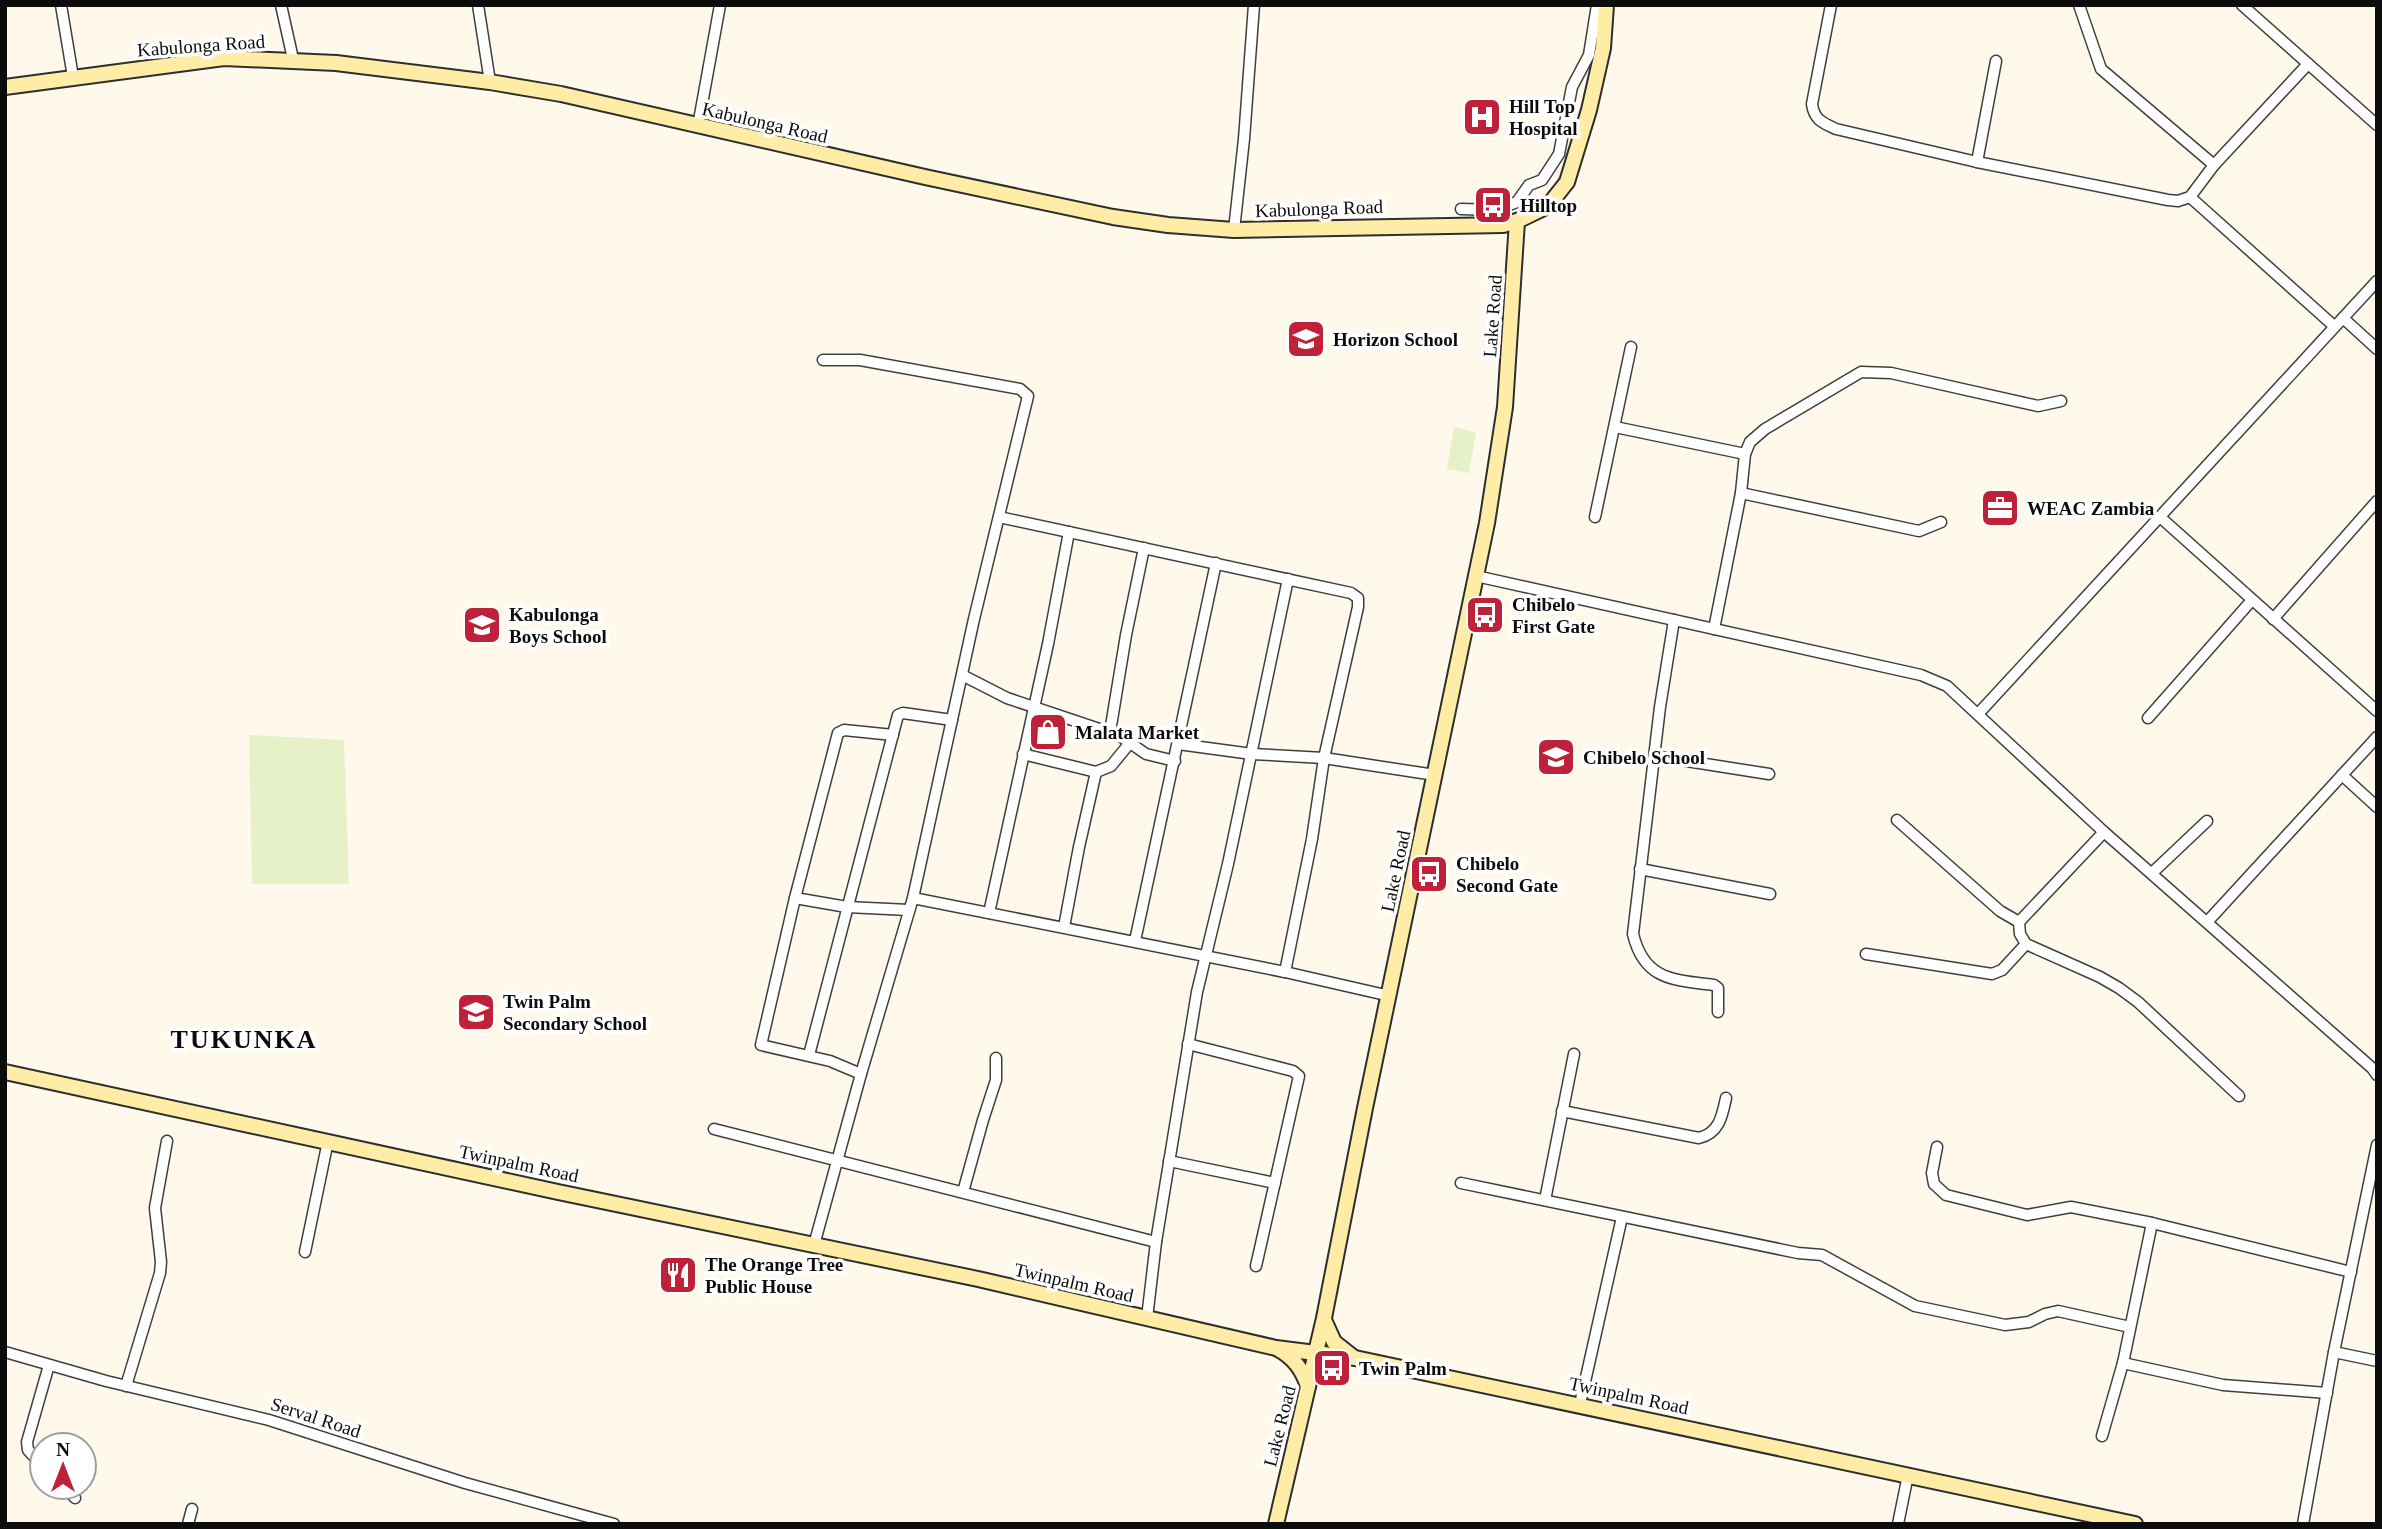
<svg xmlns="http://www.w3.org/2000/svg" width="2382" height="1529" font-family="'Times New Roman',serif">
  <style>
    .pitch { fill: #e6f1c7 }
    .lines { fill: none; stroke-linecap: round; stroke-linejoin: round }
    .street-casing { stroke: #3f3f3f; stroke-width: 13 }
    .secondary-casing { stroke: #2e2e2e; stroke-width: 18 }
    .street { stroke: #fff; stroke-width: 10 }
    .secondary { stroke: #ffeda7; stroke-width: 14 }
    .labels { text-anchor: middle; stroke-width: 7; stroke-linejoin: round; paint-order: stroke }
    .street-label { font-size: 19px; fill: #0c0c0c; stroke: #fff }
    .poi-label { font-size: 19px; font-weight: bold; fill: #0c0c0c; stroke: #fff; text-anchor: start }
    .district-label { font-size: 26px; font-weight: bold; letter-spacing: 2px; fill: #0c0c0c; stroke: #fff }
  </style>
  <rect width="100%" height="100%" fill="#fff9ec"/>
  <!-- pitch -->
  <g class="pitch">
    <path d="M1454 427 1476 432 1469 473 1447 469Z"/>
    <path d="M249 735 344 740 349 884H252Z"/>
  </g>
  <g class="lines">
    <defs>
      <g id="street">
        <path d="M61 5 73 77"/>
        <path d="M281 5 293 59"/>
        <path d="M478 5 490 82"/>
        <path d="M1831 5 1812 104C1814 120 1823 123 1836 129L1977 162 2168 200 2178 201 2190 197 2214 165 2308 64"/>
        <path d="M2079 5 2101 69 2214 165"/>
        <path d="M2242 5 2377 125"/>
        <path d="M698 126 720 5"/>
        <path d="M1977 162 1996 61"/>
        <path d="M2190 197 2334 326"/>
        <path d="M1461 209 1496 210 1517 202 1529 185 1542 180 1559 154 1572 87 1589 55 1597 5"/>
        <path d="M1234 230 1244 139 1254 5"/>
        <path d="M2343 318 2377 349"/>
        <path d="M1615 427 1745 454"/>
        <path d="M1741 493 1919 531 1941 522"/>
        <path d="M999 517 1351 593 1358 598V607L1324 758 1312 839 1285 972"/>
        <path d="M1595 517 1631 347"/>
        <path d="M2160 517 2377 711"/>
        <path d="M1476 576 1921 675 1947 686 2104 832 2372 1068 2377 1075"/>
        <path d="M2273 619 2377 501"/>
        <path d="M1674 620 1660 707 1633 934C1644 980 1673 980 1714 985L1718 988V1012"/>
        <path d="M1714 629 1741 493 1745 454 1750 442 1765 429 1861 372 1891 373 2038 406 2061 401"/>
        <path d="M962 675 1007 698 1120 736 1146 754 1175 761"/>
        <path d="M1978 714 2377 281"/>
        <path d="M2148 718 2252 600"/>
        <path d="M1110 732 1126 635 1144 548"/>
        <path d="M1178 744 1252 754 1324 758 1435 775"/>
        <path d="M1023 754 1096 772 1111 766 1129 744"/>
        <path d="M1655 756 1769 774"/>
        <path d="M2342 775 2377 807"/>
        <path d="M1897 820 2000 911 2019 922"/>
        <path d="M2104 832 2019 922 2020 934 2026 944 2100 977 2119 988 2138 1002 2239 1096"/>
        <path d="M1640 869 1770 894"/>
        <path d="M2152 873 2207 821"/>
        <path d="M795 898 847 907 909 910"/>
        <path d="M913 898 1285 972 1390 996"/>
        <path d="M989 913 1048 644 1069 532"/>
        <path d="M2208 921 2377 737"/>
        <path d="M1064 927 1079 847 1096 772"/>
        <path d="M1135 941 1216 563"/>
        <path d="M1866 954 1992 974 2002 970 2026 944"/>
        <path d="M1188 1044 1293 1071 1299 1076 1256 1266"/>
        <path d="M809 1055 898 715 903 713 952 720"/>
        <path d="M861 1074 830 1061 761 1045 795 898 838 733 844 730 893 735"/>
        <path d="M1562 1111 1699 1138C1719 1133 1722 1117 1726 1098"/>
        <path d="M714 1129 1156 1242"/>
        <path d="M1937 1147 1932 1173 1934 1184 1946 1195 2027 1215 2071 1207 2152 1223 2351 1272"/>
        <path d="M1169 1161 1275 1183"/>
        <path d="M1461 1183 1798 1253 1822 1255 1915 1306 2005 1325 2029 1322 2045 1314 2058 1311 2130 1327"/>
        <path d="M963 1192 983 1120 996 1080V1058"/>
        <path d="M1545 1200 1574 1054"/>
        <path d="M814 1245 861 1074 913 898 974 619 1028 396 1020 389 860 360H823"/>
        <path d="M305 1252 328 1141"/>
        <path d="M1147 1318 1156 1242 1197 992 1228 864 1288 579"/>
        <path d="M5 1352 106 1381 269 1420 465 1483 614 1524"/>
        <path d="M2334 1352 2377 1361"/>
        <path d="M2123 1363 2223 1385 2327 1393"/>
        <path d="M126 1386 160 1273 161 1262 155 1208 167 1141"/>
        <path d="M1580 1404 1622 1217"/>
        <path d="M2102 1436 2123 1363 2152 1223"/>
        <path d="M42 1465 28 1450 27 1442 49 1365"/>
        <path d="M65 1487 75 1498"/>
        <path d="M188 1524 192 1509"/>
        <path d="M1898 1524 1908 1475"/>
        <path d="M2303 1524 2334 1352 2377 1145"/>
      </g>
      <g id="secondary">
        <path d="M5 87 224 58 336 63 490 82 561 94 925 177 1113 217 1168 225 1234 230 1503 225 1517 221 1542 209 1552 201 1567 182 1589 110 1603 48 1606 5"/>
        <path d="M5 1072 558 1192 978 1279 1276 1348 1355 1358 2135 1524"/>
        <path d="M1324 1320 1334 1342 1353 1357"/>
        <path d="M1278 1349C1294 1358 1302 1369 1308 1386"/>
        <path d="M1276 1524 1324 1318 1365 1108 1487 523 1505 407 1517 221"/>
      </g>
    </defs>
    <!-- street casing -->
    <use href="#street" class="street-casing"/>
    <!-- secondary casing -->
    <use href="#secondary" class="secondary-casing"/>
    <!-- street -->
    <use href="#street" class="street"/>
    <!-- secondary -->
    <use href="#secondary" class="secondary"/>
  </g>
  <!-- icons -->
  <defs>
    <symbol id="hospital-square" viewBox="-11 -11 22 22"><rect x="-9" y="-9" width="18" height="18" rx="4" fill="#bf2138" stroke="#fff"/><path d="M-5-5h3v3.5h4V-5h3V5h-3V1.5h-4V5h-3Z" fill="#fff"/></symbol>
    <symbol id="bus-square" viewBox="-11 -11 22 22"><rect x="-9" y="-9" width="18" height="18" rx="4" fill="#bf2138" stroke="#fff"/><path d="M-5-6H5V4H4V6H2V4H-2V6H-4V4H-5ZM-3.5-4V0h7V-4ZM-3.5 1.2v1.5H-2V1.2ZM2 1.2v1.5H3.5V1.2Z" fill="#fff"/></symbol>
    <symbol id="school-square" viewBox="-11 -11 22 22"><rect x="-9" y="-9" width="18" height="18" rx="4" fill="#bf2138" stroke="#fff"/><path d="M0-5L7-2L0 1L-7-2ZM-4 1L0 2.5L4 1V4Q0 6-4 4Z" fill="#fff"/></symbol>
    <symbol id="office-square" viewBox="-11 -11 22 22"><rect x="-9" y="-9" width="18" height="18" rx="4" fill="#bf2138" stroke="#fff"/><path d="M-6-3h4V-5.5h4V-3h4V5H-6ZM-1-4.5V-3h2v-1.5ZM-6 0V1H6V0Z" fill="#fff"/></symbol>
    <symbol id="shop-square" viewBox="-11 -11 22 22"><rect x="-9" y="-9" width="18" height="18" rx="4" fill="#bf2138" stroke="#fff"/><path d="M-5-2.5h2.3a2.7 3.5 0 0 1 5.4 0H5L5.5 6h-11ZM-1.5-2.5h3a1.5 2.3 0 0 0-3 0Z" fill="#fff"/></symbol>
    <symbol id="restaurant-square" viewBox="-11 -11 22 22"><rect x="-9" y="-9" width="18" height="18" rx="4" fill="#bf2138" stroke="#fff"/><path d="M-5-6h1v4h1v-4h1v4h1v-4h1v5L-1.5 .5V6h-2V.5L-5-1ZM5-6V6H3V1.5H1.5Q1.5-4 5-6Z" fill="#fff"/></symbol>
  </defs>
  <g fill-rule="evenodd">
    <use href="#hospital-square" x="1460" y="95" width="44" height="44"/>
    <use href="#bus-square" x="1471" y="183" width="44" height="44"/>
    <use href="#school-square" x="1284" y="317" width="44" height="44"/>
    <use href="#office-square" x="1978" y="486" width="44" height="44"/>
    <use href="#bus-square" x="1463" y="593" width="44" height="44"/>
    <use href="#school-square" x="460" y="603" width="44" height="44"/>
    <use href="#shop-square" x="1026" y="710" width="44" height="44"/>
    <use href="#school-square" x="1534" y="735" width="44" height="44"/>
    <use href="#bus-square" x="1407" y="852" width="44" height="44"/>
    <use href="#school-square" x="454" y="990" width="44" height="44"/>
    <use href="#restaurant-square" x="656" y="1253" width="44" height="44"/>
    <use href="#bus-square" x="1310" y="1346" width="44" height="44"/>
  </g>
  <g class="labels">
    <!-- street labels -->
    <g class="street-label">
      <text transform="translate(201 45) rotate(-4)" y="7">Kabulonga Road</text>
      <text transform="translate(765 122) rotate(13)" y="7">Kabulonga Road</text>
      <text transform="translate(1319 208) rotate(-2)" y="7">Kabulonga Road</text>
      <text transform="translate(1492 316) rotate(-86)" y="7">Lake Road</text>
      <text transform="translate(1395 871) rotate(-78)" y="7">Lake Road</text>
      <text transform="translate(519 1163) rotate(12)" y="7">Twinpalm Road</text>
      <text transform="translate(1074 1282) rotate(13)" y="7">Twinpalm Road</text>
      <text transform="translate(1629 1395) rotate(12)" y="7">Twinpalm Road</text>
      <text transform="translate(316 1417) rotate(18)" y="7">Serval Road</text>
      <text transform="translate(1279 1426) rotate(-76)" y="7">Lake Road</text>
    </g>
    <!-- poi labels -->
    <g class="poi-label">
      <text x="1509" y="113">Hill Top<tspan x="1509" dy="22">Hospital</tspan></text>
      <text x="1520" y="212">Hilltop</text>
      <text x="1333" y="346">Horizon School</text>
      <text x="2027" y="515">WEAC Zambia</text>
      <text x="1512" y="611">Chibelo<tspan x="1512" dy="22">First Gate</tspan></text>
      <text x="509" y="621">Kabulonga<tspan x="509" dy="22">Boys School</tspan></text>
      <text x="1075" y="739">Malata Market</text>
      <text x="1583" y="764">Chibelo School</text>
      <text x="1456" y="870">Chibelo<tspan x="1456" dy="22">Second Gate</tspan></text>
      <text x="503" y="1008">Twin Palm<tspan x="503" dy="22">Secondary School</tspan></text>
      <text x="705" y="1271">The Orange Tree<tspan x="705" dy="22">Public House</tspan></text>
      <text x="1359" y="1375">Twin Palm</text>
    </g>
    <!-- district labels -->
    <g class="district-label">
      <text x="244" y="1048">TUKUNKA</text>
    </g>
  </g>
  <!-- border -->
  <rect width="2382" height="1529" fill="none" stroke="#0c0c0c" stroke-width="14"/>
  <!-- north arrow -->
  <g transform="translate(63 1466)"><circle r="33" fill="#ffffff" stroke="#9e9e9e" stroke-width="2"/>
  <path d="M0-5L12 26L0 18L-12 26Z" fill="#bf2138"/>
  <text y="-10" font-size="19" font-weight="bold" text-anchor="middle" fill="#0c0c0c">N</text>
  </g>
</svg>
